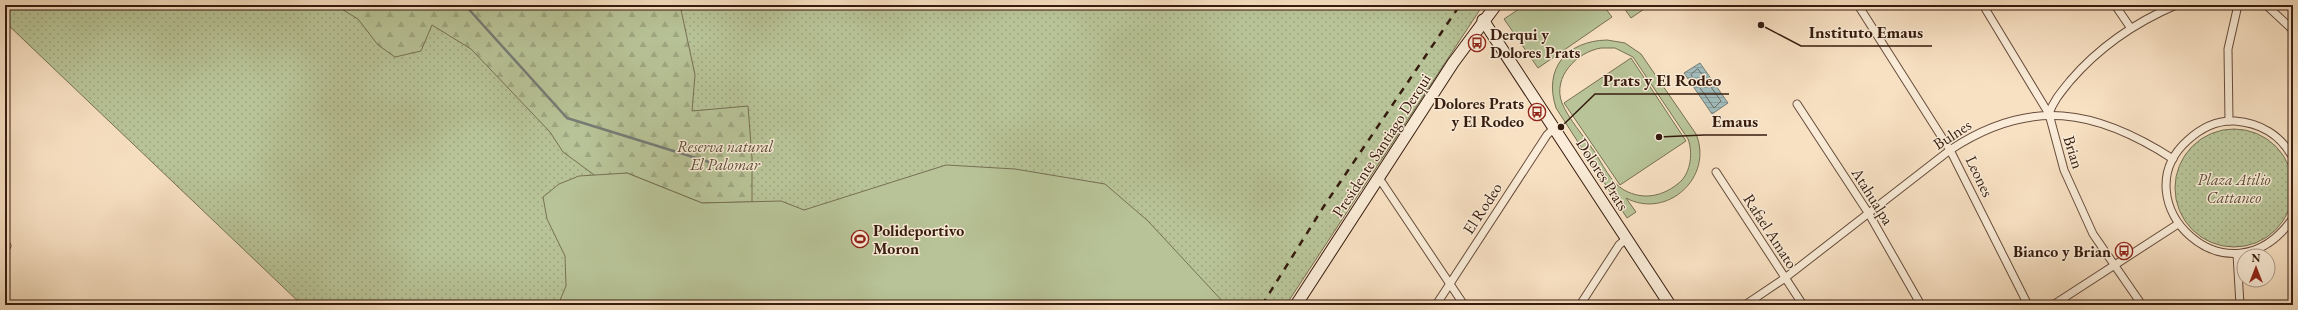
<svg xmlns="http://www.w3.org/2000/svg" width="2298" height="310" font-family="'EB Garamond',serif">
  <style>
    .green { fill: url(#green-dots); stroke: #777053 }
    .forest { fill: url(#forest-firs); stroke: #777053 }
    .pitch { fill: #b8c498; stroke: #777053; fill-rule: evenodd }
    .water { fill: url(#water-rules); stroke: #767c76 }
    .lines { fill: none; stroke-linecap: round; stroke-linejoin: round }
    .shore { stroke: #6b6c64; stroke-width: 1 }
    .stream { stroke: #767c76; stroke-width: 2.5 }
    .street-casing { stroke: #664c3b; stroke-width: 9 }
    .secondary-casing { stroke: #361b0e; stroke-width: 13 }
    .street { stroke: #faecd8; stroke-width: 7 }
    .secondary { stroke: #faecd8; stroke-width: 11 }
    .rail { stroke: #361b0e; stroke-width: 2.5; stroke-dasharray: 7 7; stroke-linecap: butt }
    .labels { text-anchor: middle; stroke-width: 3; stroke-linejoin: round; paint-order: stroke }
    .poi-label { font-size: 16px; font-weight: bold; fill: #361b0e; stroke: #faecd8; text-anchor: start }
    .street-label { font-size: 16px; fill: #361b0e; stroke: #faecd8 }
    .park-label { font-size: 16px; font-style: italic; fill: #5d4e37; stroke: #faecd8 }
    .leader { fill: none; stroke: #361b0e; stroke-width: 1.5 }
    .callout-dot { fill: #361b0e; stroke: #faecd8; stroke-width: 1.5 }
    .callout-label { font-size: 17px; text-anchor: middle; font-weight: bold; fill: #361b0e; stroke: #faecd8; stroke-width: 3; stroke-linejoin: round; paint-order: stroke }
  </style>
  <defs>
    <pattern id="green-dots" width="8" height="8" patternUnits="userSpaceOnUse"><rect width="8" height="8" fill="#b8c498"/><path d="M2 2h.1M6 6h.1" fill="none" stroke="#9fa882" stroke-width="1.8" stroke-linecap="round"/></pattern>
    <pattern id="forest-firs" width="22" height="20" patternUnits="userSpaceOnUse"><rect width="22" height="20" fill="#b8c498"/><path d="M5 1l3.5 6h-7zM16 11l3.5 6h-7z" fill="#9fa882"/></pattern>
    <pattern id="water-rules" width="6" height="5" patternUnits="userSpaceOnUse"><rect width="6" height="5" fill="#a0bcbb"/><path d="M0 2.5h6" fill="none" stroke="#8aa1a0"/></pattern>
  </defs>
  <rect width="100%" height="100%" fill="#f8e1c3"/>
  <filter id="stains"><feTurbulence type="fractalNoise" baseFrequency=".005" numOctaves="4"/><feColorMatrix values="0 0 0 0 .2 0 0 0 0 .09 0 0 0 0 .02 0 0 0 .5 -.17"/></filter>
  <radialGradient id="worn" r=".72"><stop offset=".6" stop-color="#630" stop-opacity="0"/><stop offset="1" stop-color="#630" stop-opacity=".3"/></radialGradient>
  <!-- green -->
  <g class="green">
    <path d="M5 5H1483L1286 305H302L5 22Z"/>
    <circle cx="2234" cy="188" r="59"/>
  </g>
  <!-- forest -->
  <path class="forest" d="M335 5H680L695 75 692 111 748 106 752 158V202L702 203 627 173 597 177 563 152 550 132 471 49 432 25 421 51 395 57 378 45 358 19Z"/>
  <!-- pitch -->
  <g class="pitch">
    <path d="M1525 5H1603L1612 17 1538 68 1504 19Z"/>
    <path d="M1622 5H1650L1631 18Z"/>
    <path d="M1607 40 1625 43 1641 54 1696 134C1714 177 1667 220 1626 198L1636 212 1627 218 1556 108C1543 68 1567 41 1607 40ZM1601 48H1615L1633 57 1688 139C1693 152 1691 172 1680 182 1664 196 1644 201 1624 190 1611 183 1602 163 1594 151 1585 138 1568 118 1562 103 1552 77 1577 52 1601 48Z"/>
    <path d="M1631 58 1686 141 1620 185 1564 103Z"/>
    <path d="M946 165 1015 169 1105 184 1148 221 1226 305H558L566 286 565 256 547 219 543 197 559 184 579 176 627 173 702 203 781 201 804 210Z"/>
  </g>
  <!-- water -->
  <path class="water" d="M1700 63 1728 103 1712 114 1684 73Z"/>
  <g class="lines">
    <!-- shore -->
    <path class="shore" d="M1698 69 1721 101 1714 108 1691 75Z"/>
    <!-- stream -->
    <path class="stream" d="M465 5 567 118 735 170"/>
    <defs>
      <g id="street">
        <path d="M1858 5 1950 150 2028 305"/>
        <path d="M1983 5 2049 114 2064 170 2093 234 2142 305"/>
        <path d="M2115 5 2130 27"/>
        <path d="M2266 5 2293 30"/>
        <path d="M1797 104 1869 214 1921 305"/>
        <path d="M2049 114C2053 101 2062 91 2070 81 2100 46 2134 23 2176 5"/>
        <path d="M2229 121 2228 49 2238 5"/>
        <path d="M2293 158C2281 135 2260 123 2235 121 2217 120 2201 128 2188 140 2119 201 2229 310 2293 218"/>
        <path d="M1716 172 1803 305"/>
        <path d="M1379 178 1464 305"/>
        <path d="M5 248 7 246"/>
        <path d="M2237 254 2240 305"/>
        <path d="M1436 305 1547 135 1554 128"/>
        <path d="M1580 305 1619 245 1627 238"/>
        <path d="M1745 305 1785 278 1950 150C2030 97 2096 109 2173 159"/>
        <path d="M2053 305 2178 224"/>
      </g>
      <g id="secondary">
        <path d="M1483 20 1670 305"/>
        <path d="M1296 305 1453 63 1496 5"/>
      </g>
    </defs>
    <!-- street casing -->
    <use href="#street" class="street-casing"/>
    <!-- secondary casing -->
    <use href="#secondary" class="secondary-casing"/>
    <!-- street -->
    <use href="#street" class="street"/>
    <!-- secondary -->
    <use href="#secondary" class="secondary"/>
    <!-- rail -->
    <path class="rail" d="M1262 305 1324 206 1460 5"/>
  </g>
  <!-- icons -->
  <defs>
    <symbol id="bus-ring" viewBox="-11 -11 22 22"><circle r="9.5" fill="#faecd8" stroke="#8f2418" stroke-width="1.5"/><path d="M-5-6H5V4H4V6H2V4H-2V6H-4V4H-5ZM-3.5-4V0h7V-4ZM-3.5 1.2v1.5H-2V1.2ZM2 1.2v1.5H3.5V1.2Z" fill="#8f2418"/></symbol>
    <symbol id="stadium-ring" viewBox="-11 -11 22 22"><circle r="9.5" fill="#faecd8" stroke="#8f2418" stroke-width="1.5"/><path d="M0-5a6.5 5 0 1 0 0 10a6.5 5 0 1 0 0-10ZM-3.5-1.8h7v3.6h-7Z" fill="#8f2418"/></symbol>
  </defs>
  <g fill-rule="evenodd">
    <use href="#bus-ring" x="1467" y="33" width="20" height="20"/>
    <use href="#bus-ring" x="1527" y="102" width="20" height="20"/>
    <use href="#stadium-ring" x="850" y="229" width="20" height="20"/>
    <use href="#bus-ring" x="2114" y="241" width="20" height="20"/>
  </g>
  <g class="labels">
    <!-- poi labels -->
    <g class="poi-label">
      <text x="1490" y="40">Derqui y<tspan x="1490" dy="18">Dolores Prats</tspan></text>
      <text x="1524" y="109" text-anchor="end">Dolores Prats<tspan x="1524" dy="18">y El Rodeo</tspan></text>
      <text x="873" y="236">Polideportivo<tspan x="873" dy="18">Moron</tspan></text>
      <text x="2111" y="257" text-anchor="end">Bianco y Brian</text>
    </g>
    <!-- street labels -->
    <g class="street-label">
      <text transform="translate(1952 134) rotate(-33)" y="6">Bulnes</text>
      <text transform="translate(1381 145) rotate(-57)" y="6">Presidente Santiago Derqui</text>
      <text transform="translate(2074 152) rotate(73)" y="6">Brian</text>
      <text transform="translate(1603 174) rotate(57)" y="6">Dolores Prats</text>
      <text transform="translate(1980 176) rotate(64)" y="6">Leones</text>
      <text transform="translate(1873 196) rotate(58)" y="6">Atahualpa</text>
      <text transform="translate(1482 208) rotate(-57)" y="6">El Rodeo</text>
      <text transform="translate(1771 231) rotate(57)" y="6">Rafael Amato</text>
    </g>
    <!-- park labels -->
    <g class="park-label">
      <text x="725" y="152">Reserva natural<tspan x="725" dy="18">El Palomar</tspan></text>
      <text x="2234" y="185">Plaza Atilio<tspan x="2234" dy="18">Cattaneo</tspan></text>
    </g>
  </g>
  <!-- callouts -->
  <path class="leader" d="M1761 25L1801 46H1932M1561 127L1595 94H1729M1659 137L1704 135H1767"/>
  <g class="callout-dot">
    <circle cx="1761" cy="25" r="4"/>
    <circle cx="1561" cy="127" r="4"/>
    <circle cx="1659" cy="137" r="4"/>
  </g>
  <g class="callout-label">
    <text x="1866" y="38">Instituto Emaus</text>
    <text x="1662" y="86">Prats y El Rodeo</text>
    <text x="1735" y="127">Emaus</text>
  </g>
  <!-- margin -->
  <rect width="2298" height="310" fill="none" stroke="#f8e1c3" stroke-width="20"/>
  <rect x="6" y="6" width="2286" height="298" fill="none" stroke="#361b0e" stroke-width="2"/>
  <rect x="10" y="10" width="2278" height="290" fill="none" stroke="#361b0e"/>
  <!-- north arrow -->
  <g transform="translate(2256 268)"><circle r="19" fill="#faecd8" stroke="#ac9887"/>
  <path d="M0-3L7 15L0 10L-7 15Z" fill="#8f2418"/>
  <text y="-6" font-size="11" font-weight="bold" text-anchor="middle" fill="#361b0e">N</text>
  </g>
  <rect width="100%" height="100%" filter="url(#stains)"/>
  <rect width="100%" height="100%" fill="url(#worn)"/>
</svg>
